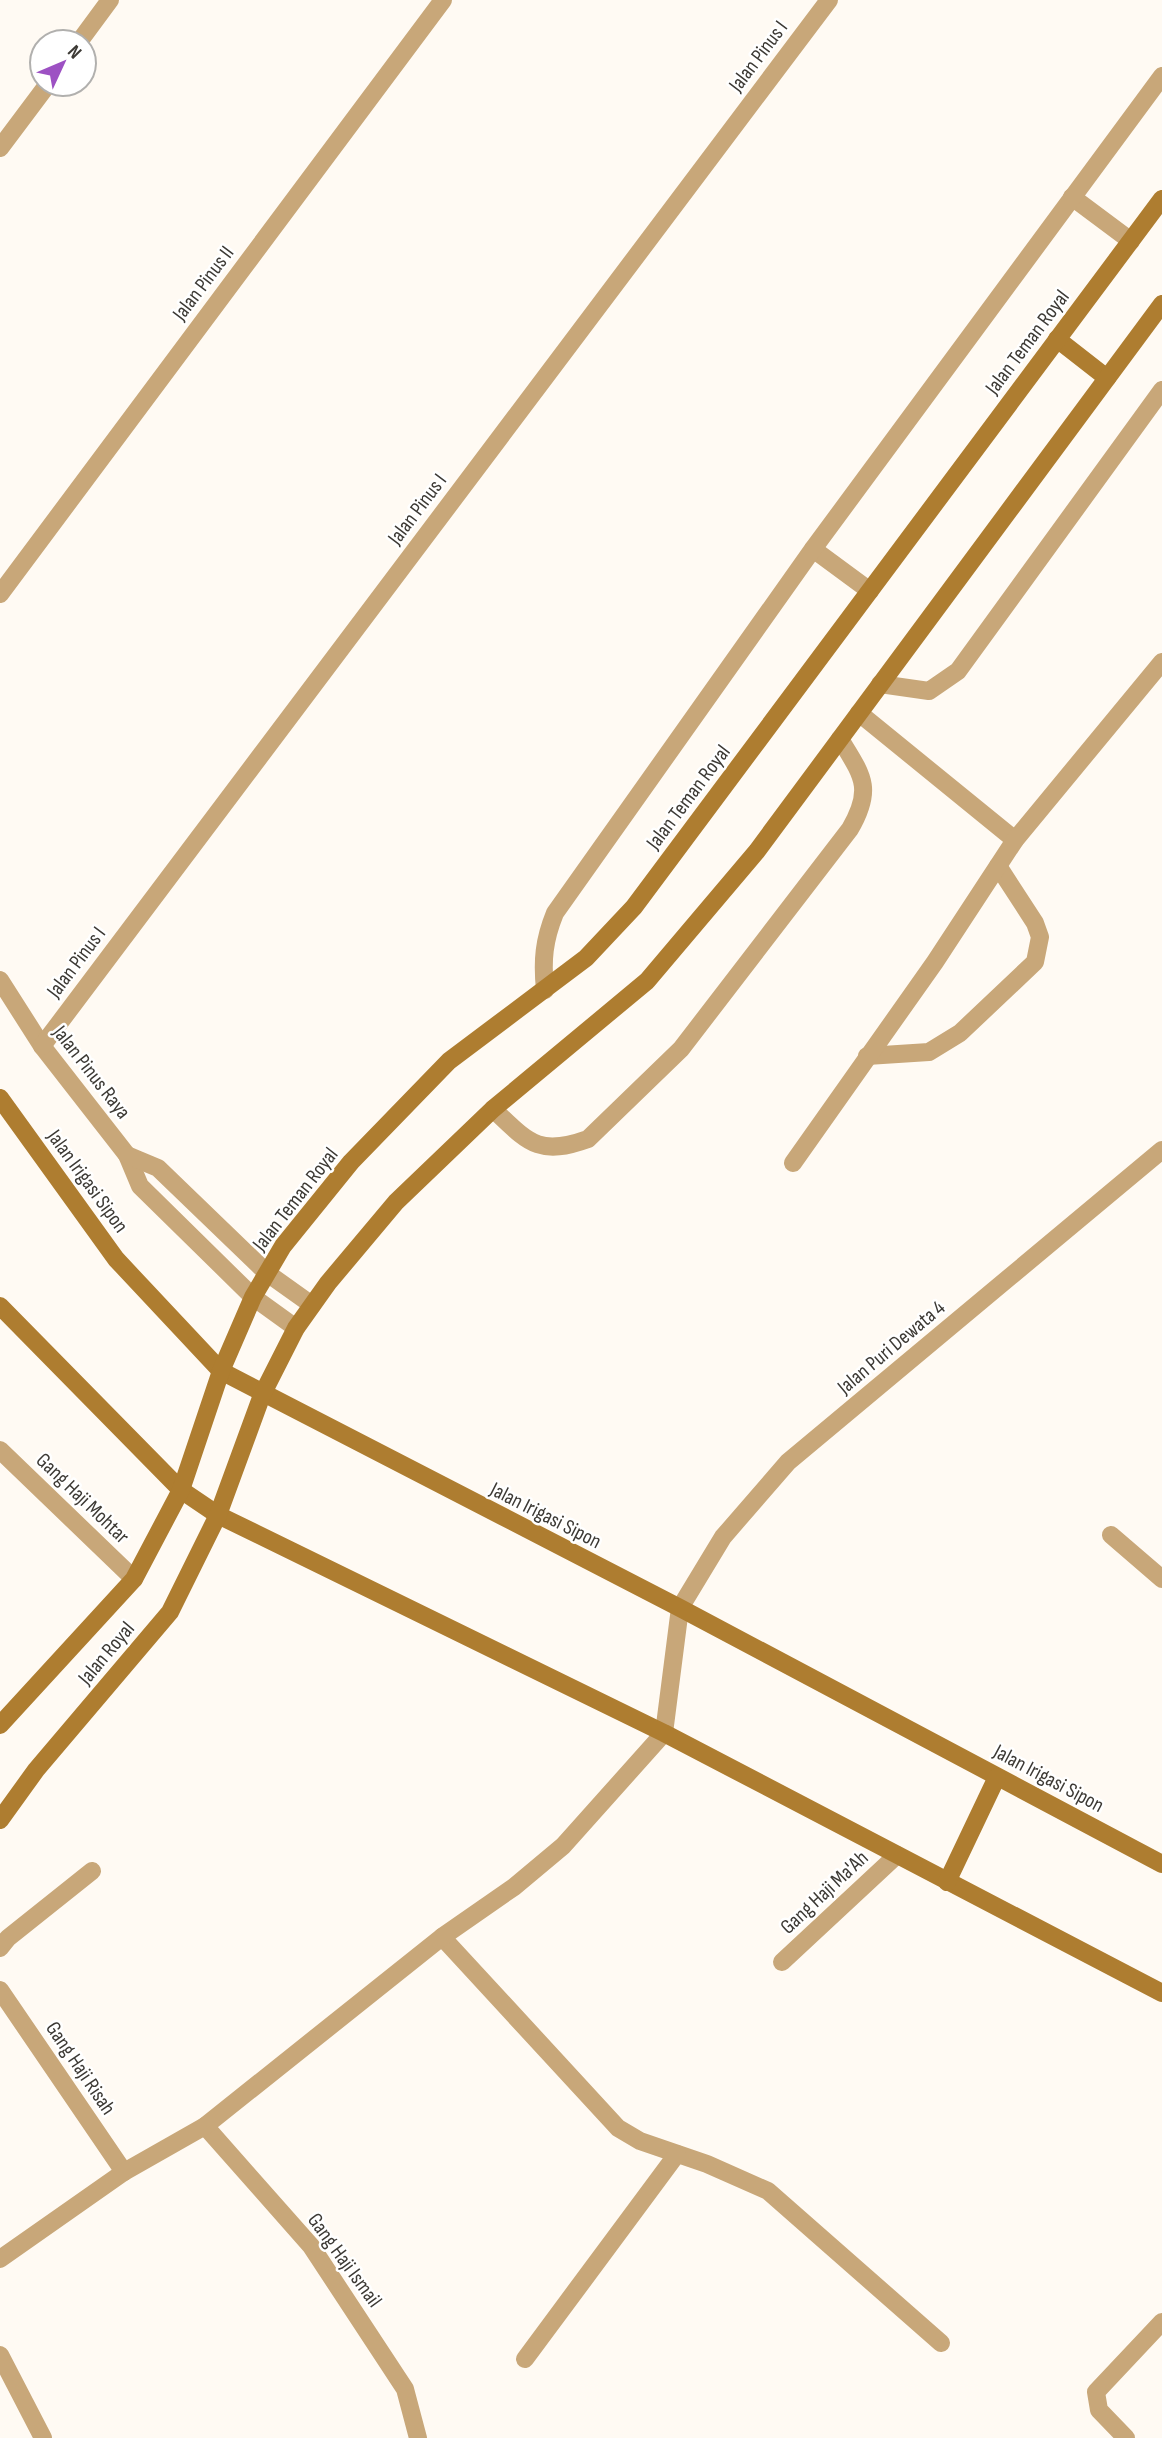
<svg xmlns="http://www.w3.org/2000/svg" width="1162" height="2438" font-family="'Sofia Sans Condensed',sans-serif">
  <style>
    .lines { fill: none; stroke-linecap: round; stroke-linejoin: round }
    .lane { stroke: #c8a779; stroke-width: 18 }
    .street { stroke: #c8a779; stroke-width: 18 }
    .secondary { stroke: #ae7d30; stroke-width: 18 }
    .labels { text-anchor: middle; stroke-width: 5; stroke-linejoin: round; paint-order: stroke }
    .street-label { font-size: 21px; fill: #3d3a35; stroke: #fff }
  </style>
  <rect width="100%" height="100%" fill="#fffaf3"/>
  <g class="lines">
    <!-- lane -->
    <g class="lane">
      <path d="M1072 197 1131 241"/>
      <path d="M813 549 870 591"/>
      <path d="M880 684 929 691 958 671 1162 390"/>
      <path d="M545 990C542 960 544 940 555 913L813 549 1162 76"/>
      <path d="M493 1109C528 1142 538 1157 588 1139L681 1049 850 829C874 788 862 775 840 739"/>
    </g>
    <!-- street -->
    <g class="street">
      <path d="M79 42 110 0"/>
      <path d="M0 148 48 84"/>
      <path d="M0 594 443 0"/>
      <path d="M859 713 1015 840"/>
      <path d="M0 980 42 1046 127 1155 140 1186 253 1297 296 1328"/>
      <path d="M42 1046 829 0"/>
      <path d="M867 1056 929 1052 960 1033 1035 962 1040 937 1035 923 998 866"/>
      <path d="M127 1155 158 1168 267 1273 312 1305"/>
      <path d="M793 1163 935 962 1015 840 1162 662"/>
      <path d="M0 1450 134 1579"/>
      <path d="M1111 1535 1162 1579"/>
      <path d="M442 1937 618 2128 640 2141 707 2164 768 2191 941 2343"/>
      <path d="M0 1948 8 1938 92 1871"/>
      <path d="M782 1962 897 1855"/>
      <path d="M0 1990 124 2172"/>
      <path d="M205 2126 311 2246 405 2389 418 2438"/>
      <path d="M0 2259 124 2172 205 2126 442 1937 514 1887 563 1846 664 1733 680 1608 723 1537 788 1462 1162 1150"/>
      <path d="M0 2355 43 2438"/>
      <path d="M525 2359 677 2154"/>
      <path d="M1126 2438 1099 2410 1096 2392 1162 2322"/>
    </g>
    <!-- secondary -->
    <g class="secondary">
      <path d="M1057 339 1107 378"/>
      <path d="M0 1098 116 1259 221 1371 680 1608 1162 1864"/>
      <path d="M0 1306 181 1490 218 1515 664 1733 1162 1993"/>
      <path d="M0 1725 134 1579 181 1490 221 1371 253 1297 283 1246 351 1162 449 1061 586 958 634 907 1162 199"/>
      <path d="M0 1820 36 1770 170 1612 218 1515 262 1395 296 1328 328 1283 396 1202 493 1109 647 981 757 851 1162 304"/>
      <path d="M947 1882 997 1777"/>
    </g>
  </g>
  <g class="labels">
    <!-- street labels -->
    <g class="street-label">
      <text transform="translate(758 56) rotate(-53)" y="7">Jalan Pinus I</text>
      <text transform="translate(203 283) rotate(-53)" y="7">Jalan Pinus II</text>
      <text transform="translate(1027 342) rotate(-53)" y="7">Jalan Teman Royal</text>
      <text transform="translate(417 509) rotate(-53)" y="7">Jalan Pinus I</text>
      <text transform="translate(688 797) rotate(-53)" y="7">Jalan Teman Royal</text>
      <text transform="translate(76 962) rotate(-53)" y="7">Jalan Pinus I</text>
      <text transform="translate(92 1072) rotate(52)" y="7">Jalan Pinus Raya</text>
      <text transform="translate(88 1181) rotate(54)" y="7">Jalan Irigasi Sipon</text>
      <text transform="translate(295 1199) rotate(-52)" y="7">Jalan Teman Royal</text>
      <text transform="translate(891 1347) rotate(-40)" y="7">Jalan Puri Dewata 4</text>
      <text transform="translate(83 1498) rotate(44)" y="7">Gang Haji Mohtar</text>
      <text transform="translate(546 1515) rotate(27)" y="7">Jalan Irigasi Sipon</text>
      <text transform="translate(106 1653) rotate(-50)" y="7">Jalan Royal</text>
      <text transform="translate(1049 1778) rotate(28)" y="7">Jalan Irigasi Sipon</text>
      <text transform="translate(824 1892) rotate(-43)" y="7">Gang Haji Ma'Ah</text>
      <text transform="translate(81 2068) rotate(56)" y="7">Gang Haji Risah</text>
      <text transform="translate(345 2260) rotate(54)" y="7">Gang Haji Ismail</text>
    </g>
  </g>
  <!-- north arrow -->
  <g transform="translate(63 63) rotate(46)"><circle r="33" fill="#ffffff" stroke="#b1b0ae" stroke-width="2"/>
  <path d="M0-5L12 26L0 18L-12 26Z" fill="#9d51c3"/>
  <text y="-10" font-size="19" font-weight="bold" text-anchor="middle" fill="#3d3a35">N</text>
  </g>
</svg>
